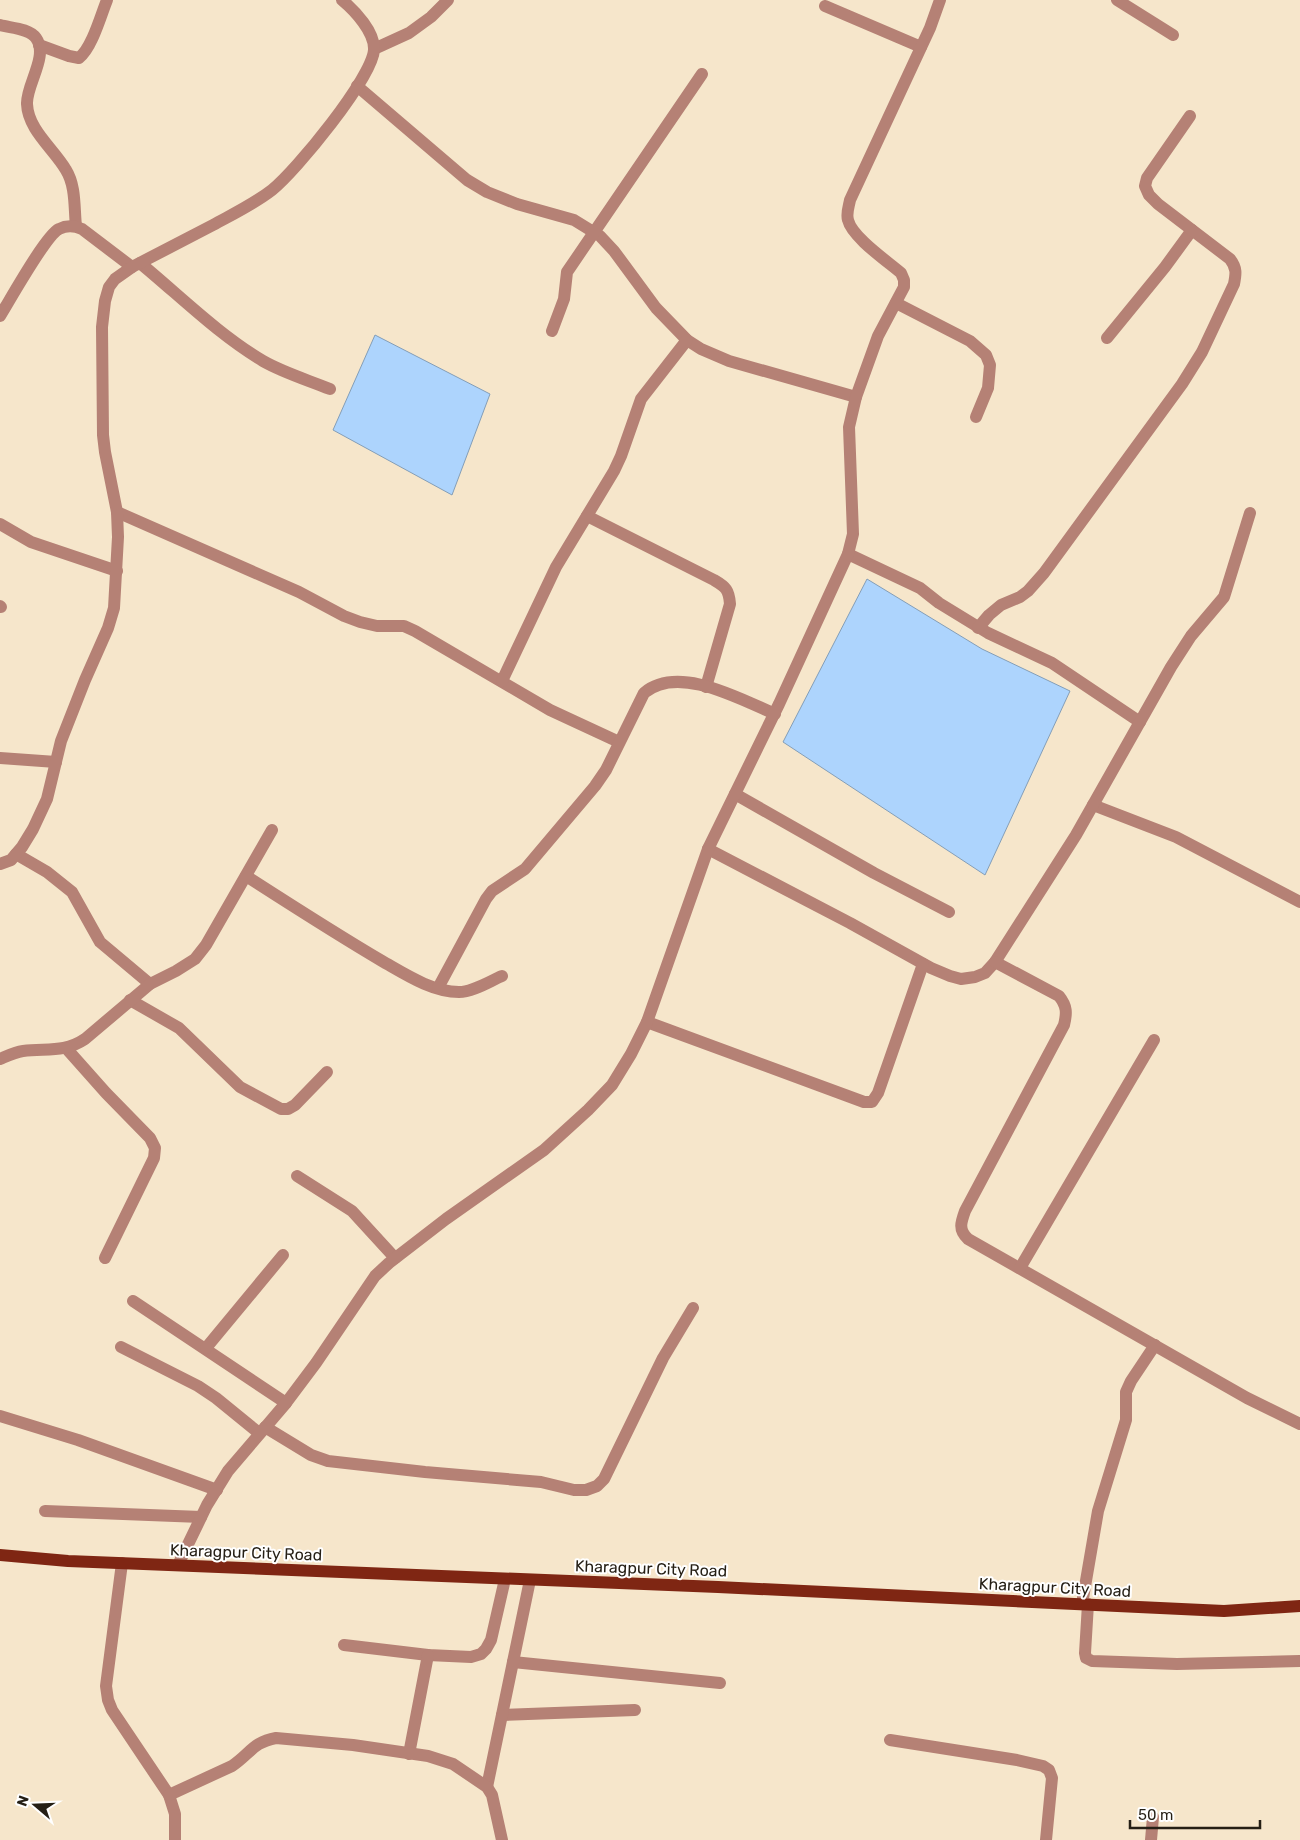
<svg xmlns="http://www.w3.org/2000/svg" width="1300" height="1840" font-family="Rubik,sans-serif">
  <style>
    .water { fill: #add4fd; stroke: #849eb7 }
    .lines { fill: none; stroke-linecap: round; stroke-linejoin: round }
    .minor { stroke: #b58175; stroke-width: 12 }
    .major { stroke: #7f2613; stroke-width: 12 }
    .labels { text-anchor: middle; stroke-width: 4; stroke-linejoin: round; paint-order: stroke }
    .street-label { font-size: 16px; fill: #251f15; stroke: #fff }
  </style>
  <rect width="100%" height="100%" fill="#f6e6cb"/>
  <!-- water -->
  <g class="water">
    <path d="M375 335 490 394 452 495 333 430Z"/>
    <path d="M867 579 982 649 1070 691 985 875 783 742Z"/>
  </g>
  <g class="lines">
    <!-- minor -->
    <g class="minor">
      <path d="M1117 0 1173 35"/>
      <path d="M825 6 921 47"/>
      <path d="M0 25C10 28 29 28 36 38 49 56 26 85 27 104 28 130 54 149 66 170 76 186 74 208 76 226"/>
      <path d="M39 45 69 56 79 58C92 48 101 15 107 0"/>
      <path d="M374 49 409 33 431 17 448 0"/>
      <path d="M357 86 467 180 487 192 517 204 574 220 600 236 614 251 656 308 687 340 701 349 729 361 856 397"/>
      <path d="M140 263C180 296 219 335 263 361 284 373 308 380 330 389"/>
      <path d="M896 303 970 341 986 355 990 365 988 388 976 417"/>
      <path d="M0 316C10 300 46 235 59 229 67 225 75 226 82 229L132 267"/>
      <path d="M552 331 564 299 567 272 702 74"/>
      <path d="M1107 338 1165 267 1192 230"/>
      <path d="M117 512 299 592 344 616 360 622 377 626H404L415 631 550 710 619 742"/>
      <path d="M587 516 714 580C726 587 729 590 730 604L706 687"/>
      <path d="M0 524 31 542 117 571"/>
      <path d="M848 554 920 588 939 603 988 633 1052 663 1140 722"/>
      <path d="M0 606 1 607"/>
      <path d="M978 628 989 615 1001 605 1020 597 1028 591 1044 573 1182 384 1202 352 1234 284C1236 274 1237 268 1230 259L1158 204 1149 195 1145 186 1147 178 1190 116"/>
      <path d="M502 681 556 567 614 471 621 456 641 399 687 340"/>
      <path d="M0 758 56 762"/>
      <path d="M735 794 874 873 949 912"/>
      <path d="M1093 805 1176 837 1300 902"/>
      <path d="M708 849 850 923 931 968 950 976 961 979 975 977 985 973 995 962 1076 835 1171 667 1191 636 1224 597 1250 513"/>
      <path d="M16 854 47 872 72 892 100 942 150 984"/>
      <path d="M0 864 11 860 22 847 33 829 47 799 61 741 85 680 108 628 114 608 118 537 117 512 105 452 103 435 102 327 105 301 109 287 115 279 132 267C159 253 186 239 213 225 233 214 254 204 272 190 296 171 372 78 374 50 375 32 355 11 342 0"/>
      <path d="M246 876C291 905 336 934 382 961 405 974 432 992 459 992 473 992 490 981 502 976"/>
      <path d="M995 962 1059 996C1067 1006 1067 1013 1064 1025L965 1211C961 1222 958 1230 968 1239L1247 1398 1300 1424"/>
      <path d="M438 988 486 899 492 891 525 869 595 786 606 770 644 693C678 664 740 699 775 714"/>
      <path d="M130 1000 179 1028 240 1087 281 1109H288L295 1105 327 1072"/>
      <path d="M647 1022 864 1102H872L878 1093 923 964"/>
      <path d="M66 1048 106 1093 150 1138 155 1148 154 1158 105 1258"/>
      <path d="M0 1059C7 1056 15 1052 23 1051 47 1048 64 1053 85 1039L150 984 176 971 195 959 206 945 272 830"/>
      <path d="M297 1176 352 1211 395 1258"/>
      <path d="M1020 1268 1154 1040"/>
      <path d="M133 1301 286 1403"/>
      <path d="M121 1347 198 1386 216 1398 259 1433"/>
      <path d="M206 1348 283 1255"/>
      <path d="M0 1416 78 1440 217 1490"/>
      <path d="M265 1427 311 1455 328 1461 425 1472 541 1482 574 1490H586L597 1486 604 1479 663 1358 693 1308"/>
      <path d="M45 1511 201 1517"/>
      <path d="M122 1563 106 1686 108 1700 112 1710 169 1795 175 1814V1840"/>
      <path d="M178 1565 207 1505 228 1471 286 1403 316 1363 375 1276 389 1263 446 1219 544 1150 588 1110 612 1085 631 1054 647 1022 708 849 779 704 848 554 853 534 849 427 856 397 878 336 904 287V280L901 273C887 261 852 237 848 220 846 213 849 206 850 200L930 28 940 0"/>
      <path d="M1082 1604 1098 1511 1126 1420V1392L1131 1381 1155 1345"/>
      <path d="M1088 1604 1085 1653 1086 1658 1092 1661 1177 1664 1300 1661"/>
      <path d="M344 1645 428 1655 471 1657 481 1654 486 1649 491 1640 505 1579"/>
      <path d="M513 1662 720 1683"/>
      <path d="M502 1715 635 1710"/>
      <path d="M890 1740 1017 1760 1043 1766 1049 1770 1052 1778 1046 1840"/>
      <path d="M409 1754 428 1655"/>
      <path d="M487 1787 530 1580"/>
      <path d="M169 1795 232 1766C250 1754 253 1742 276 1738L353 1745 428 1756 453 1764 487 1787 492 1795 502 1840"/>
      <path d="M1151 1840 1153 1817"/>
    </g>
    <!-- major -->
    <path class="major" d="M0 1555 68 1561 718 1587 1224 1611 1300 1606"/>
  </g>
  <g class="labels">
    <!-- street labels -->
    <g class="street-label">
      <text transform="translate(246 1552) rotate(2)" y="6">Kharagpur City Road</text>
      <text transform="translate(651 1568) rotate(2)" y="6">Kharagpur City Road</text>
      <text transform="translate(1055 1587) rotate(3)" y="6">Kharagpur City Road</text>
    </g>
  </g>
  <!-- north arrow -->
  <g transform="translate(35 1805) rotate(289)" stroke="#ffffff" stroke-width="4" paint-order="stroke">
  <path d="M0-4L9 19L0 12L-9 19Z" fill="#251f15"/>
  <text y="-8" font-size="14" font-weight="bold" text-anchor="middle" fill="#251f15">N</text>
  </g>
  <!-- scale -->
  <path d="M1130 1820v8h130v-8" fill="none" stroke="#251f15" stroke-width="2.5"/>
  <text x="1138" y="1820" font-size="15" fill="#251f15" stroke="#ffffff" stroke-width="4" paint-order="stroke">50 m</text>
</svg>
